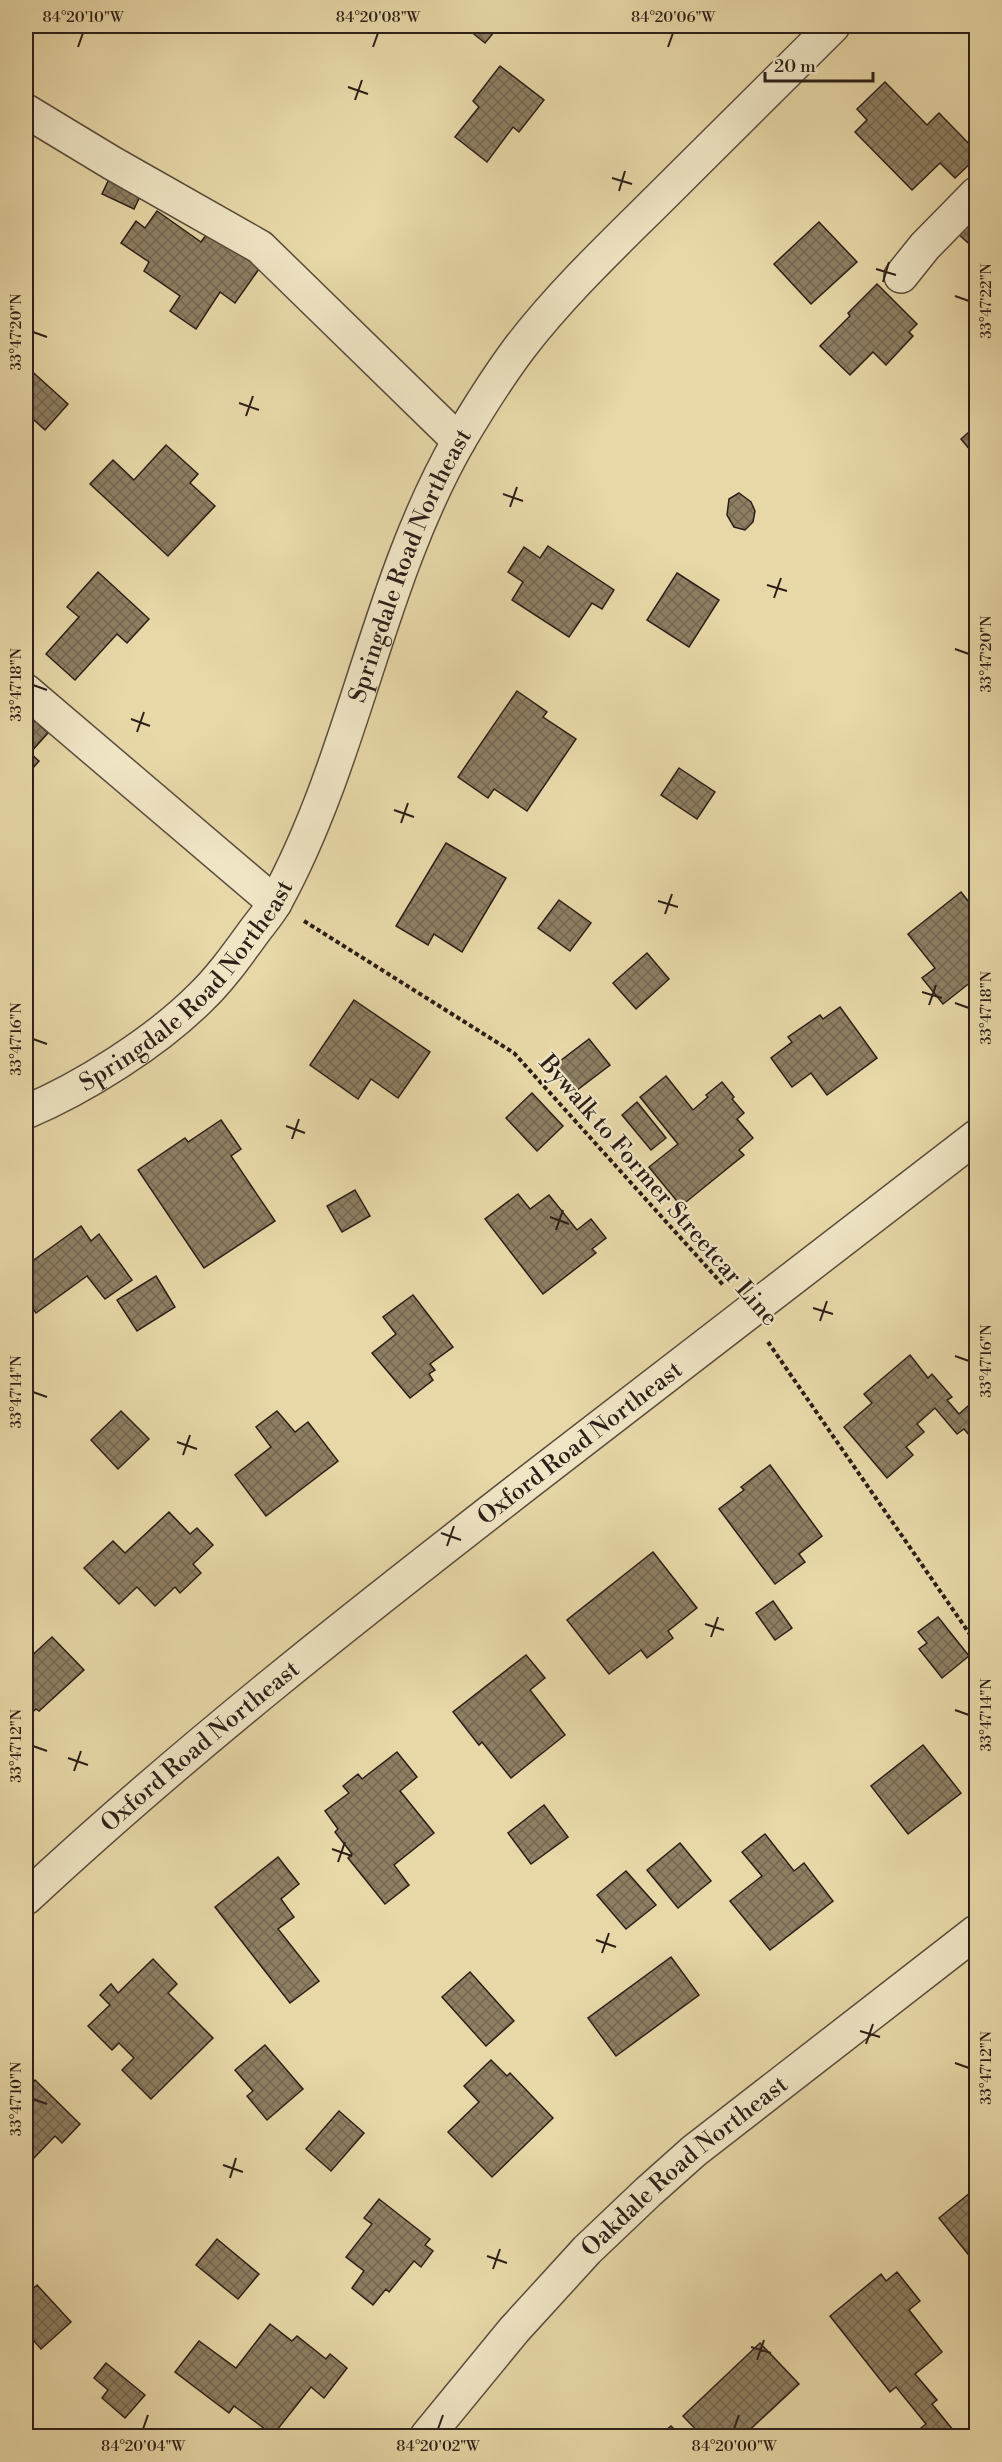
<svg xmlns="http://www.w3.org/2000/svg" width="1002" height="2462" font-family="'Libre Bodoni',serif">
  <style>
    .building { fill: url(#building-cross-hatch); stroke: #2c1f18; stroke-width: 1.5 }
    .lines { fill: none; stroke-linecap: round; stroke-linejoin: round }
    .minor-casing { stroke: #5b4d3c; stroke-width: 36 }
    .path { stroke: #2c1f18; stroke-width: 4; stroke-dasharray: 4.5 3; stroke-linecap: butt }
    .minor { stroke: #f0e6c6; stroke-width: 33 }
    .ticks { fill: none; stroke: #2c1f18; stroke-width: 2 }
    .labels { text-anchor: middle; stroke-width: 4.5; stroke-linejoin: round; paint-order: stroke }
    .street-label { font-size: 24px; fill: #2c1f18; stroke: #f0e6c6 }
    .neatline { fill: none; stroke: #2c1f18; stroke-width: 2 }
    .ticks-label { font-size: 15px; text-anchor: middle; fill: #2c1f18 }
  </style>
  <defs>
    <pattern id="building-cross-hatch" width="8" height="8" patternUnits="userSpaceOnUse" patternTransform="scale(1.5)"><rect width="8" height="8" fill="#8e7f63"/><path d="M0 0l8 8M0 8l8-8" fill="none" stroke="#746751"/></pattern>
  </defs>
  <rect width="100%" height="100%" fill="#e8d8a8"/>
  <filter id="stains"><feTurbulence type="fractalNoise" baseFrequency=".00333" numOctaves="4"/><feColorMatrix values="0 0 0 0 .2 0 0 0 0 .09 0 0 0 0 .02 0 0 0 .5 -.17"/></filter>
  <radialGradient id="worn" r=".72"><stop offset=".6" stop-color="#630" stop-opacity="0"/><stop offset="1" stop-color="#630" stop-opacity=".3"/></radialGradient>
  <!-- building -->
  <g class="building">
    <path d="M464 26H499L485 43Z"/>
    <path d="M500 66 544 100 519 132 513 127 487 162 455 137 479 107 473 101Z"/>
    <path d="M885 82 927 125 939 113 976 151V158L955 178 940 163 912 190 855 132 867 120 857 109Z"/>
    <path d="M111 175 143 190 134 209 102 194Z"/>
    <path d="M976 210V250L956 232Z"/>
    <path d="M157 211 201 242 212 227 264 262 235 303 220 292 196 329 170 311 180 296 144 271 149 262 121 243 136 221 145 228Z"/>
    <path d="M819 222 857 262 811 304 774 264Z"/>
    <path d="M877 284 917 324 909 332 913 336 886 365 873 352 850 375 820 346 850 316 848 313Z"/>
    <path d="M26 366 68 404 45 430 26 413Z"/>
    <path d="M976 426V457L961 439Z"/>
    <path d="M166 445 198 474 190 483 215 506 168 556 90 484 113 460 134 480Z"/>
    <path d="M739 493 751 502 755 511 753 522 745 530 734 527 727 515 729 499Z"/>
    <path d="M548 546 614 590 602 609 592 603 569 637 512 600 523 582 508 572 524 547 540 558Z"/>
    <path d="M98 572 149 619 127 643 117 634 75 680 46 654 79 617 67 607Z"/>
    <path d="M677 573 719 600 689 647 647 620Z"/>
    <path d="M517 691 547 712 543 717 576 739 527 811 494 789 488 798 458 777Z"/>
    <path d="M26 702 38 714 33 719 48 733 30 753 39 761 26 776Z"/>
    <path d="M679 768 715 792 697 819 661 795Z"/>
    <path d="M446 843 506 878 462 952 434 934 428 945 396 926Z"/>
    <path d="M961 892 976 911V978L943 1004 922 978 935 968 908 934Z"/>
    <path d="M559 900 591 923 570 951 538 928Z"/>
    <path d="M647 953 669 979 636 1009 613 983Z"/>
    <path d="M354 1000 430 1052 398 1098 371 1079 358 1099 310 1065Z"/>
    <path d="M840 1007 877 1058 827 1095 811 1073 792 1087 771 1058 792 1042 788 1037 820 1015 823 1019Z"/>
    <path d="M589 1039 610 1065 572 1094 551 1068Z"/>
    <path d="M666 1076 693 1110 708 1097 706 1095 722 1082 734 1097 732 1099 744 1113 737 1119 753 1138 739 1150 744 1155 681 1206 649 1167 678 1144 640 1097Z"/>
    <path d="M532 1093 563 1126 537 1151 506 1118Z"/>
    <path d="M637 1102 666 1138 651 1150 622 1115Z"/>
    <path d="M221 1120 241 1149 231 1156 275 1221 204 1268 138 1170 185 1138 188 1142Z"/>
    <path d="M355 1190 370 1216 342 1232 327 1206Z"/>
    <path d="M518 1194 530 1209 549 1195 577 1230 591 1219 606 1238 592 1249 596 1253 543 1294 485 1219Z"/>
    <path d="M81 1226 91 1241 99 1234 132 1280 105 1299 87 1276 36 1313 26 1298V1255L31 1262Z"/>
    <path d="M156 1276 175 1307 137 1331 117 1300Z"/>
    <path d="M413 1295 453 1347 430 1364 435 1370 429 1374 433 1380 410 1398 372 1353 396 1334 383 1317Z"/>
    <path d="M910 1355 928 1378 932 1374 952 1397 947 1400 959 1414 976 1399V1443L964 1429 957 1434 935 1408 917 1424 924 1432 906 1447 913 1455 887 1478 844 1427 872 1403 864 1394Z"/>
    <path d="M121 1411 149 1439 118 1469 91 1440Z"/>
    <path d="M277 1411 295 1432 308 1422 338 1461 266 1516 235 1475 271 1447 256 1427Z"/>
    <path d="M770 1465 822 1536 799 1554 805 1562 775 1584 719 1509 744 1490 741 1487Z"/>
    <path d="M169 1512 190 1534 197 1528 213 1545 193 1564 201 1573 180 1593 175 1587 155 1606 137 1587 119 1604 84 1568 113 1541 125 1553Z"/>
    <path d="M653 1552 697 1608 668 1631 673 1638 647 1658 641 1650 609 1674 567 1620Z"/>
    <path d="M773 1601 792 1628 775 1640 756 1613Z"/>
    <path d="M938 1617 969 1656 942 1678 919 1649 927 1643 918 1632Z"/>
    <path d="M52 1637 84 1670 39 1711 36 1709 26 1718V1661Z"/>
    <path d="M526 1655 545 1678 530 1690 565 1735 511 1778 482 1742 479 1745 453 1712Z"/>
    <path d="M923 1745 961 1793 908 1834 871 1786Z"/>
    <path d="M397 1752 417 1777 400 1791 434 1833 394 1865 409 1885 385 1904 348 1858 352 1854 335 1832 338 1829 325 1811 349 1793 343 1786 358 1774 362 1779Z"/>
    <path d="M544 1805 568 1837 531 1864 508 1833Z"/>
    <path d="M765 1834 794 1871 804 1863 833 1901 770 1950 730 1901 762 1876 742 1852Z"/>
    <path d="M680 1843 711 1881 678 1908 647 1870Z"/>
    <path d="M278 1857 299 1884 281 1899 294 1917 278 1929 319 1981 290 2003 215 1907Z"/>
    <path d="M626 1871 656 1905 626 1929 597 1895Z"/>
    <path d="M671 1957 699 1995 616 2056 588 2018Z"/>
    <path d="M153 1959 177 1984 168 1993 213 2038 151 2099 122 2070 134 2058 119 2043 112 2050 88 2026 110 2005 100 1995 111 1984 118 1993Z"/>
    <path d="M470 1972 514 2021 486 2046 442 1997Z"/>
    <path d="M265 2045 303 2089 267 2120 247 2096 253 2091 235 2070Z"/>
    <path d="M491 2060 507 2076 510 2073 553 2118 492 2177 448 2132 479 2102 464 2086Z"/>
    <path d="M35 2080 80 2124 62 2143 55 2136 30 2162 26 2157V2090Z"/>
    <path d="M339 2111 364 2133 331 2171 306 2149Z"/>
    <path d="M976 2188V2264L939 2218Z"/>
    <path d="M379 2199 430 2239 425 2245 433 2251 421 2267 414 2261 389 2292 386 2289 373 2305 352 2288 364 2271 346 2257 372 2224 364 2218Z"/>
    <path d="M217 2239 259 2274 238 2299 196 2265Z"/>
    <path d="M897 2272 920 2301 909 2310 942 2352 915 2374 937 2400 932 2404 958 2436H911L926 2424 896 2387 890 2392 830 2316 881 2274 886 2281Z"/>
    <path d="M37 2285 71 2322 41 2349 26 2332V2295Z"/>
    <path d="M270 2324 292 2341 297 2336 326 2359 330 2354 347 2368 324 2398 311 2387 273 2435 234 2406 229 2413 175 2372 199 2341 236 2368Z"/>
    <path d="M760 2343 799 2384 743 2436H702L683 2416Z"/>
    <path d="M106 2363 145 2395 125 2418 102 2398 108 2390 94 2378Z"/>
    <path d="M671 2426 681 2436H659Z"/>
  </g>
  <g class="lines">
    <defs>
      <g id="minor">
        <path d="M26 111 112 163 260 247 459 441"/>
        <path d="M901 276 925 246 976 194"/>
        <path d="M26 691 275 903"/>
        <path id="s1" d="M26 1112C83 1088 156 1042 200 998 220 979 237 955 253 933 261 922 271 911 277 899 356 753 377 583 460 439 479 407 499 375 521 346 565 289 619 239 670 188 724 134 779 80 833 26"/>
        <path id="s2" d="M26 1898C187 1748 361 1612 535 1477 682 1364 829 1251 976 1137"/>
        <path id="s3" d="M427 2436 514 2330 587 2250 648 2192 694 2151 976 1932"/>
      </g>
    </defs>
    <!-- minor casing -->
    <use href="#minor" class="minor-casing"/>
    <!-- path -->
    <g class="path">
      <path d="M304 921 514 1053 724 1286"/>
      <path d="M768 1342 976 1643"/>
    </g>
    <!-- minor -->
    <use href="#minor" class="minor"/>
  </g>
  <!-- ticks -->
  <path class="ticks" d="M78 47 83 33M373 47 378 33M668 47 673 33M348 87 368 94M355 100 362 80M612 178 632 184M619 191 625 171M876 269 896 275M883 282 889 262M955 296 969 301M33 332 47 337M239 403 259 410M246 416 253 396M503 494 523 501M510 507 517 487M767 585 787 591M774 598 781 578M955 649 969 654M33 685 47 690M131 719 150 726M137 732 144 712M394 810 414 817M401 823 408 803M658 901 678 907M665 914 672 894M922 992 942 998M955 1003 969 1008M929 1005 936 985M33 1039 47 1044M286 1126 305 1133M292 1139 299 1119M550 1217 569 1224M556 1230 563 1210M813 1308 833 1314M820 1321 827 1301M955 1356 969 1361M33 1392 47 1397M177 1442 197 1449M183 1455 190 1435M441 1533 461 1540M447 1546 454 1526M705 1624 724 1630M711 1637 718 1617M955 1710 969 1715M33 1746 47 1751M68 1758 88 1765M74 1771 81 1751M332 1849 352 1856M338 1862 345 1842M596 1940 616 1947M602 1953 609 1933M860 2031 880 2037M866 2044 873 2024M955 2063 969 2068M33 2099 47 2104M223 2165 243 2172M230 2178 236 2158M487 2256 507 2263M493 2269 500 2249M751 2347 771 2353M757 2360 764 2340M143 2429 148 2415M438 2429 443 2415M734 2429 739 2415"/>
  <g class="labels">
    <!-- street labels -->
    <g class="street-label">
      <text dy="8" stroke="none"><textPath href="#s1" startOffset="694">Springdale Road Northeast</textPath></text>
      <text dy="8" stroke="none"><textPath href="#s1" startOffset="208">Springdale Road Northeast</textPath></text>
      <text transform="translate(659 1190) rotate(49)" y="8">Bywalk to Former Streetcar Line</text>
      <text dy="8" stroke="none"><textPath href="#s2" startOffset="717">Oxford Road Northeast</textPath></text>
      <text dy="8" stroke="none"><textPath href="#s2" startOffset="231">Oxford Road Northeast</textPath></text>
      <text dy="8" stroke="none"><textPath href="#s3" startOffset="374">Oakdale Road Northeast</textPath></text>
    </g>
  </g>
  <!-- margin -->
  <rect width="1002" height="2462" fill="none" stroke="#e8d8a8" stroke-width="66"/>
  <!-- scale -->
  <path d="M765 72v9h108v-9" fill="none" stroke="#2c1f18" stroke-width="3"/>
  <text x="774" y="72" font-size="18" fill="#2c1f18" stroke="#f0e6c6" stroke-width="4.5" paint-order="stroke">20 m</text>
  <rect x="33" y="33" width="936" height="2396" class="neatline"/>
  <g class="ticks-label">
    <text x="83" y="22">84°20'10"W</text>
    <text x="378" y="22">84°20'08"W</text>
    <text x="673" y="22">84°20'06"W</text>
    <text transform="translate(986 301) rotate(-90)" y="5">33°47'22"N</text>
    <text transform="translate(16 332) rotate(-90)" y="5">33°47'20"N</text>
    <text transform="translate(986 654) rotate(-90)" y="5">33°47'20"N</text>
    <text transform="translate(16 685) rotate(-90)" y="5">33°47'18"N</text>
    <text transform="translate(986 1008) rotate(-90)" y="5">33°47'18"N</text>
    <text transform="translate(16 1039) rotate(-90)" y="5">33°47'16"N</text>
    <text transform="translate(986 1361) rotate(-90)" y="5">33°47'16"N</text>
    <text transform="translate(16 1392) rotate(-90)" y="5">33°47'14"N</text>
    <text transform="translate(986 1715) rotate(-90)" y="5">33°47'14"N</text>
    <text transform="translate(16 1746) rotate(-90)" y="5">33°47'12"N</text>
    <text transform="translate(986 2068) rotate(-90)" y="5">33°47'12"N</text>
    <text transform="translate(16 2099) rotate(-90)" y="5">33°47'10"N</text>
    <text x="143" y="2451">84°20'04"W</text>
    <text x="438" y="2451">84°20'02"W</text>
    <text x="734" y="2451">84°20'00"W</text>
  </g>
  <rect width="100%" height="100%" filter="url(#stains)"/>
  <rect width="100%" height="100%" fill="url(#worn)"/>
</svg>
